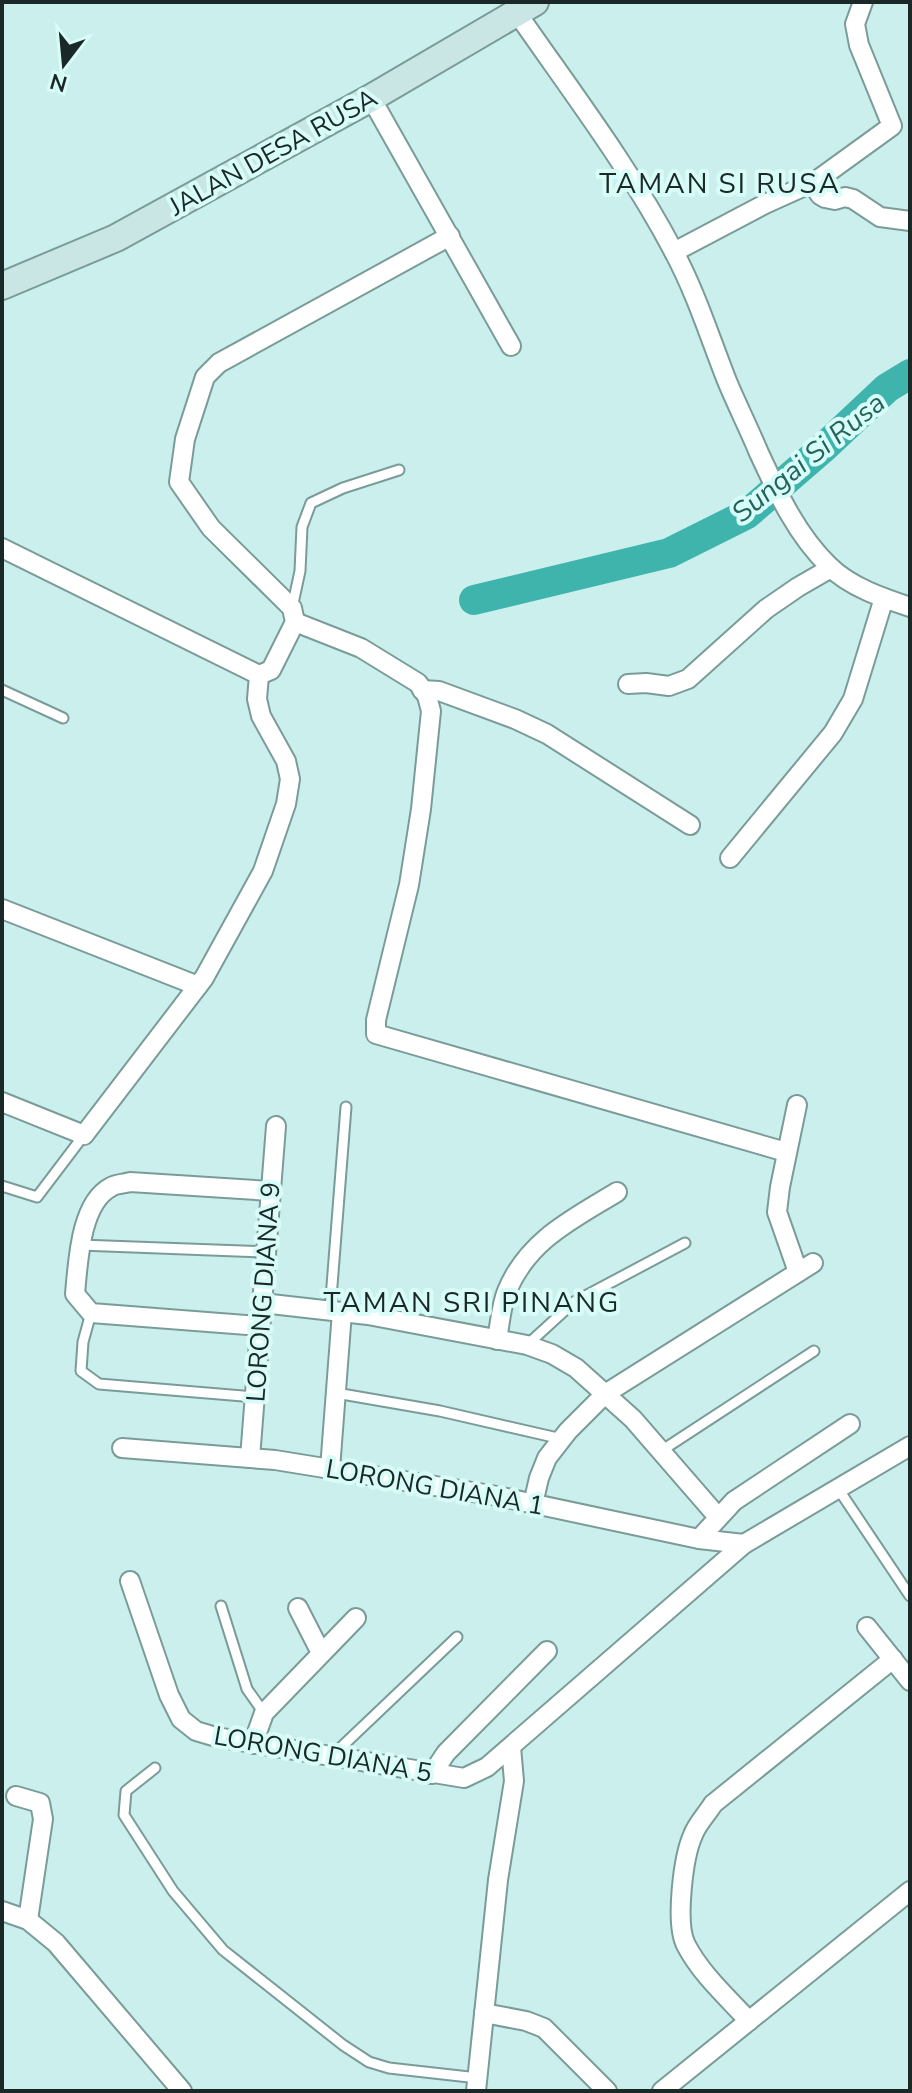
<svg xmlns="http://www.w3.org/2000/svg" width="912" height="2093" font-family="'Nunito Sans',sans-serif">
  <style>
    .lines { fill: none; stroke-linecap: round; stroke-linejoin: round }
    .river { stroke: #3fb4ad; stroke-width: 30 }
    .lane-casing { stroke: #7a9c99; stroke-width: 13 }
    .street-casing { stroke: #7a9c99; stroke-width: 22 }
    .secondary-casing { stroke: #7a9c99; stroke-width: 30 }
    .lane { stroke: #fff; stroke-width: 9 }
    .street { stroke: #fff; stroke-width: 18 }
    .secondary { stroke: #c9e6e4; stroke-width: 26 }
    .labels { text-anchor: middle; stroke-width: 8; stroke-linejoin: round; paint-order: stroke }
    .street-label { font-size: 26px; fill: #1a2827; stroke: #d8fdf9 }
    .neighbourhood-label { font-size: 28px; letter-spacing: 2px; fill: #1a2827; stroke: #d8fdf9 }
    .water-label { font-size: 28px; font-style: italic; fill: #24625e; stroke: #d8fdf9 }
  </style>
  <rect width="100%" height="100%" fill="#cbefec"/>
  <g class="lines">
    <!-- river -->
    <path class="river" d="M474 600 669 553 747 514 821 450 887 388 910 374"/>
    <defs>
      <g id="lane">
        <path d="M292 608 300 571 302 527 311 503 343 488 399 470"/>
        <path d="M2 690 63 718"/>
        <path d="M2 1186 37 1197 84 1135"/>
        <path d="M80 1245 266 1252"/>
        <path d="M330 1311 346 1107"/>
        <path d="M91 1313 83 1342 81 1371 99 1384 255 1397"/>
        <path d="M527 1345 574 1302 685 1243"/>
        <path d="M336 1393 440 1411 562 1439"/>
        <path d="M661 1451 814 1351"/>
        <path d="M839 1490 910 1596"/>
        <path d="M221 1606 247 1689 264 1713"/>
        <path d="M334 1754 457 1637"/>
        <path d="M155 1768 126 1791 124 1815 173 1891 223 1950 343 2045 369 2062 389 2068 478 2078"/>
      </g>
      <g id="street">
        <path d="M517 13C571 91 630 168 674 252 696 293 710 338 727 381 737 405 749 429 759 453 778 494 797 535 829 566 850 587 883 598 910 607"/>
        <path d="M371 98 511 346"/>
        <path d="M812 183 820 195 825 198 835 200 845 197 853 199 880 217 910 221"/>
        <path d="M674 252 765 204 816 181 892 126 859 45 855 24 863 2"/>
        <path d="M2 548 259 675 271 670 295 622 292 608 211 528 179 482 185 439 205 377 219 363 450 236"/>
        <path d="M295 622 361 648 418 683 427 696 431 711 421 809 409 885 376 1020V1034L786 1152"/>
        <path d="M628 684 646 683 669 686 688 679 766 609 798 587 831 568"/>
        <path d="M422 690 439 691 515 719 547 734 690 825"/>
        <path d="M730 858 833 733 853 699 884 598"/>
        <path d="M2 909 198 986"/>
        <path d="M2 1102 84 1135 204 978 263 871 286 804 290 779 286 761 261 716 257 699 259 675"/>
        <path d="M797 1105 780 1187 777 1212 798 1272"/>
        <path d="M262 1303 368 1315 527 1345 552 1354 576 1368 633 1419 718 1517"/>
        <path d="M260 1326 91 1313 75 1294C78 1263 80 1203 111 1187 115 1184 124 1184 130 1182L270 1191"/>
        <path d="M497 1340C500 1324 501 1305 507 1291 528 1240 573 1219 617 1192"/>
        <path d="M122 1448 275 1460 497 1496 699 1539 744 1544"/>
        <path d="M250 1458 276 1126"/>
        <path d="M330 1469 342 1312"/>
        <path d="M533 1504 539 1478 547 1458 568 1431 605 1394 813 1263"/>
        <path d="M699 1539 734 1501 850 1424"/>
        <path d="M130 1581 169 1695 181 1719 196 1731 216 1737 464 1778 487 1767 744 1544 910 1446"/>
        <path d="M298 1608 321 1653"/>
        <path d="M867 1627 910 1681"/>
        <path d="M253 1744 264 1713 356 1618"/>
        <path d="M432 1774 446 1753 547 1651"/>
        <path d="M16 1796 40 1803 43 1819 28 1920"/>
        <path d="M2 1911 28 1920 56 1943 182 2091"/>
        <path d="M484 2013 526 2021 544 2028 607 2091"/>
        <path d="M749 2021C727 1997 701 1974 686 1945 675 1924 683 1857 693 1835 697 1824 707 1814 713 1804L893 1659"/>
        <path d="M476 2091 498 1880 514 1781 511 1747"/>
        <path d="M662 2091 910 1891"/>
      </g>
      <path id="secondary" d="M2 286 116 238 371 98 535 2"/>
    </defs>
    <!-- lane casing -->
    <use href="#lane" class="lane-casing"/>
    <!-- street casing -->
    <use href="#street" class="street-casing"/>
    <!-- secondary casing -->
    <use href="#secondary" class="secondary-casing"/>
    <!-- lane -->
    <use href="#lane" class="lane"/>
    <!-- street -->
    <use href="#street" class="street"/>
    <!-- secondary -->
    <use href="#secondary" class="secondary"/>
  </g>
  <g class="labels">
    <!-- street labels -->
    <g class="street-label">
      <text transform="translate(273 152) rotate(-29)" y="9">JALAN DESA RUSA</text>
      <text transform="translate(263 1292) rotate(-86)" y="9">LORONG DIANA 9</text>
      <text transform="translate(435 1487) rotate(10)" y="9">LORONG DIANA 1</text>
      <text transform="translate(323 1754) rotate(10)" y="9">LORONG DIANA 5</text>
    </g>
    <!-- neighbourhood labels -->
    <g class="neighbourhood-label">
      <text x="720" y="193">TAMAN SI RUSA</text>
      <text x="472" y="1312">TAMAN SRI PINANG</text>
    </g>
    <!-- water labels -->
    <g class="water-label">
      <text transform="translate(808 457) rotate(-39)" y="10">Sungai Si Rusa</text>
    </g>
  </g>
  <!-- border -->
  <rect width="912" height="2093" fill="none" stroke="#1a2827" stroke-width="8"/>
  <!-- north arrow -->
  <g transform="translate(64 64) rotate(196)" stroke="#d8fdf9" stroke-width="6" paint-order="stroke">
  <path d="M0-6L14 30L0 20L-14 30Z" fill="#1a2827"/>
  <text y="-12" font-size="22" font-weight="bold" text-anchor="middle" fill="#1a2827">N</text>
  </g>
</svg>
